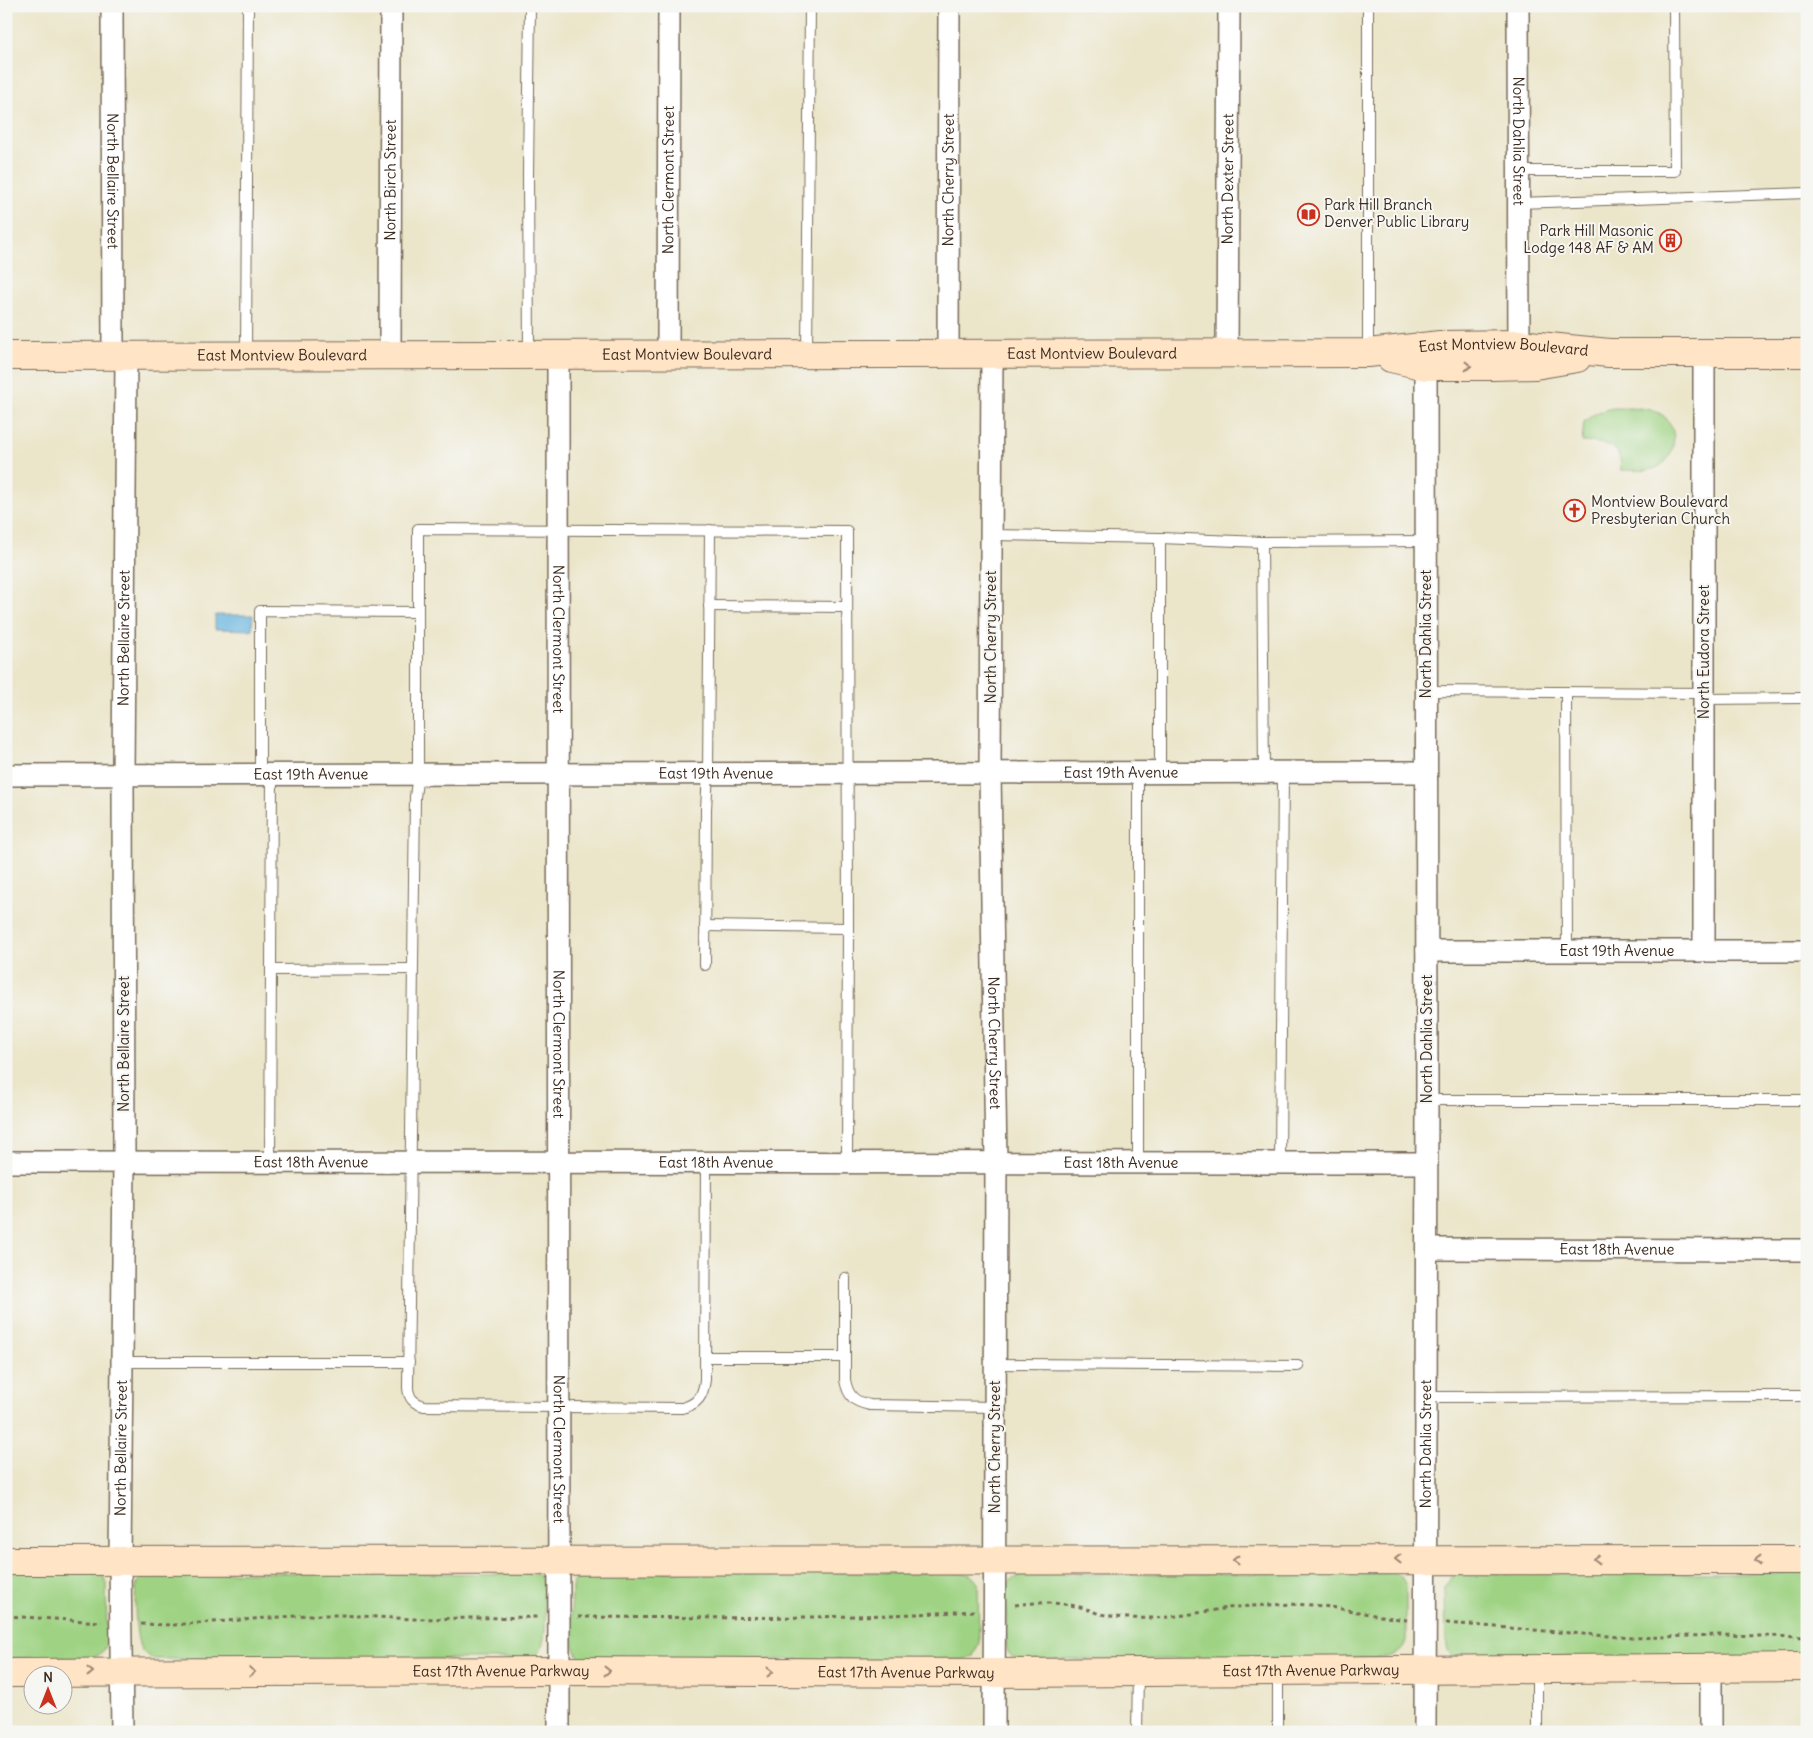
<svg xmlns="http://www.w3.org/2000/svg" width="1813" height="1738" font-family="Delius,sans-serif">
  <style>
    .green { fill: #9fd383; stroke: #6d7e50 }
    .water { fill: #65b4df; stroke: #506f7e }
    .lines { fill: none; stroke-linecap: round; stroke-linejoin: round }
    .lane-casing { stroke: #796b5a; stroke-width: 12 }
    .street-casing { stroke: #796b5a; stroke-width: 24 }
    .secondary-casing { stroke: #796b5a; stroke-width: 30 }
    .path { stroke: #796b5a; stroke-width: 3; stroke-dasharray: 4 4; stroke-linecap: butt }
    .lane { stroke: #fff; stroke-width: 10 }
    .street { stroke: #fff; stroke-width: 21 }
    .secondary { stroke: #ffe4c6; stroke-width: 28 }
    .oneway { stroke: #9d8772 }
    .labels { text-anchor: middle; stroke-width: 4; stroke-linejoin: round; paint-order: stroke }
    .street-label { font-size: 15px; fill: #3b2a1e; stroke: #f6f6f2 }
    .poi-label { font-size: 15px; fill: #3b2a1e; stroke: #f6f6f2; text-anchor: start }
  </style>
  <rect width="100%" height="100%" fill="#f6f6f2"/>
  <filter id="ink" filterUnits="userSpaceOnUse"><feTurbulence type="fractalNoise" baseFrequency=".02" numOctaves="2"/><feDisplacementMap in="SourceGraphic" scale="10" xChannelSelector="R" yChannelSelector="G"/><feConvolveMatrix kernelMatrix="1 2 1 2 8 2 1 2 1" color-interpolation-filters="sRGB"/></filter>
  <filter id="wash" filterUnits="userSpaceOnUse"><feTurbulence type="fractalNoise" baseFrequency=".0096" numOctaves="4" result="noise"/><feDisplacementMap in="SourceGraphic" scale="20" xChannelSelector="R" yChannelSelector="G"/><feGaussianBlur stdDeviation="1.12" result="paint"/><feColorMatrix in="noise" values="0 0 0 0 0 0 0 0 0 0 0 0 0 0 0 0 0 1.4 0 .05"/><feComposite in="paint" operator="in"/></filter>
  <g filter="url(#wash)">
    <rect width="100%" height="100%" fill="#ebe5c9"/>
    <!-- green -->
    <g class="green">
      <path d="M1614 408C1628 409 1644 406 1657 412 1680 422 1679 458 1656 468 1646 472 1632 470 1621 470 1621 442 1605 443 1582 442L1584 422C1594 413 1601 410 1614 408Z"/>
      <path d="M6 1571 101 1573 104 1577 106 1584 107 1643C104 1651 101 1654 93 1658H6Z"/>
      <path d="M587 1571 964 1573 971 1575 978 1583 979 1643 973 1656 966 1660 586 1659 579 1657C567 1638 572 1609 572 1587 575 1578 579 1575 587 1571Z"/>
      <path d="M151 1572 536 1574 541 1577 543 1582C544 1599 549 1639 539 1652 535 1657 530 1658 525 1659H153C148 1656 144 1654 141 1649 135 1639 133 1592 138 1582 141 1577 146 1575 151 1572Z"/>
      <path d="M1395 1573 1400 1575 1406 1585V1640C1405 1649 1398 1654 1389 1658L1021 1660C1011 1658 1008 1655 1006 1645V1588L1010 1581 1023 1574Z"/>
      <path d="M1458 1573H1807V1657H1452L1448 1650 1446 1640 1445 1587 1452 1576Z"/>
    </g>
    <!-- water -->
    <path class="water" d="M215 615H253L252 630 215 629Z"/>
  </g>
  <g filter="url(#ink)">
    <g class="lines">
      <defs>
        <g id="lane">
          <path d="M1518 171H1675L1674 6"/>
          <path d="M1518 203 1807 193"/>
          <path d="M1368 352V6"/>
          <path d="M529 353 528 174 530 6"/>
          <path d="M807 353 810 6"/>
          <path d="M246 355 248 6"/>
          <path d="M991 535 1160 538 1262 542 1427 541"/>
          <path d="M1160 538V773"/>
          <path d="M1262 542 1264 773"/>
          <path d="M709 606 847 607"/>
          <path d="M1426 691 1704 693"/>
          <path d="M1566 692 1567 952"/>
          <path d="M1704 699 1807 698"/>
          <path d="M1138 773V1162"/>
          <path d="M260 775V611L418 612"/>
          <path d="M705 926 848 928"/>
          <path d="M705 965 706 809 708 773 710 530"/>
          <path d="M271 970 412 969"/>
          <path d="M1427 1100H1807"/>
          <path d="M270 1162 272 775"/>
          <path d="M706 1162 705 1380C703 1396 698 1404 682 1408L424 1406C414 1403 409 1399 408 1388L415 797 418 774V529L847 531 848 928 847 1162"/>
          <path d="M1280 1162 1283 773"/>
          <path d="M845 1278V1380C848 1396 854 1402 870 1405L995 1407"/>
          <path d="M706 1357H845"/>
          <path d="M122 1362H409"/>
          <path d="M995 1364 1298 1366"/>
          <path d="M1426 1397 1807 1396"/>
          <path d="M1537 1670V1732"/>
          <path d="M1278 1673V1732"/>
          <path d="M1137 1732 1138 1673"/>
        </g>
        <g id="street">
          <path id="s1" d="M112 6 113 355"/>
          <path id="s2" d="M1518 6 1519 358"/>
          <path id="s3" d="M992 353 990 772 996 1162 994 1732"/>
          <path id="s4" d="M1227 353 1229 6"/>
          <path d="M1704 353V951"/>
          <path id="s5" d="M668 354 669 6"/>
          <path id="s6" d="M948 354 949 6"/>
          <path id="s7" d="M390 355 391 6"/>
          <path id="s8" d="M558 355 559 1732"/>
          <path id="s9" d="M6 775 1426 772"/>
          <path id="s10" d="M1427 951H1807"/>
          <path id="s11" d="M6 1162 1427 1163"/>
          <path id="s12" d="M1427 1249 1807 1250"/>
          <path id="s13" d="M122 1732 120 1561 124 1162 123 775 126 356"/>
          <path id="s14" d="M1425 1732 1427 1100 1426 352"/>
          <path d="M1711 1732V1667"/>
        </g>
        <g id="secondary">
          <path id="s15" d="M6 356 1368 353 1440 345 1519 344 1609 353H1807"/>
          <path d="M1391 358 1426 366H1492L1535 365 1577 358"/>
          <path d="M6 1561 1807 1560"/>
          <path id="s16" d="M6 1673 559 1671 994 1673 1807 1667"/>
        </g>
      </defs>
      <!-- lane casing -->
      <use href="#lane" class="lane-casing"/>
      <!-- street casing -->
      <use href="#street" class="street-casing"/>
      <!-- secondary casing -->
      <use href="#secondary" class="secondary-casing"/>
      <!-- path -->
      <g class="path">
        <path d="M1015 1605C1035 1602 1056 1602 1075 1606 1084 1607 1092 1612 1101 1614 1117 1618 1134 1619 1150 1618 1184 1618 1218 1607 1252 1606 1279 1604 1309 1603 1336 1608 1359 1612 1383 1617 1407 1620"/>
        <path d="M6 1616 102 1622"/>
        <path d="M578 1617C710 1618 842 1619 974 1611"/>
        <path d="M1446 1623 1633 1638 1718 1635 1807 1637"/>
        <path d="M141 1624 172 1625 309 1615H341L413 1619 539 1617"/>
      </g>
      <!-- lane -->
      <use href="#lane" class="lane"/>
      <!-- street -->
      <use href="#street" class="street"/>
      <!-- secondary -->
      <use href="#secondary" class="secondary"/>
    </g>
    <!-- one-way arrows -->
    <defs><path id="oneway-chevron" d="M-2-3.5L2.5 0L-2 3.5" fill="none" stroke-width="1.6" stroke-linecap="round" stroke-linejoin="round" transform="scale(1.25)"/></defs>
    <g class="oneway">
      <use href="#oneway-chevron" transform="translate(1468 366)"/>
      <use href="#oneway-chevron" transform="translate(1398 1559) rotate(180)"/>
      <use href="#oneway-chevron" transform="translate(1596 1559) rotate(-180)"/>
      <use href="#oneway-chevron" transform="translate(1236 1560) rotate(180)"/>
      <use href="#oneway-chevron" transform="translate(1758 1560) rotate(-180)"/>
      <use href="#oneway-chevron" transform="translate(607 1671)"/>
      <use href="#oneway-chevron" transform="translate(90 1672)"/>
      <use href="#oneway-chevron" transform="translate(252 1672)"/>
      <use href="#oneway-chevron" transform="translate(770 1672)"/>
    </g>
  </g>
  <!-- icons -->
  <defs>
    <symbol id="library-ring" viewBox="-11 -11 22 22"><circle r="9.5" fill="#f6f6f2" stroke="#c8321e" stroke-width="1.5"/><path d="M-6-4Q-3-5.5-.7-3.5V5Q-3 3-6 4ZM6-4Q3-5.5 .7-3.5V5Q3 3 6 4Z" fill="#c8321e"/></symbol>
    <symbol id="building-ring" viewBox="-11 -11 22 22"><circle r="9.5" fill="#f6f6f2" stroke="#c8321e" stroke-width="1.5"/><path d="M-4-6H4V6H1V3H-1V6H-4ZM-2.5-4.3h1.7v1.8h-1.7ZM.8-4.3h1.7v1.8H.8ZM-2.5-1h1.7V.8h-1.7ZM.8-1h1.7V.8H.8Z" fill="#c8321e"/></symbol>
    <symbol id="church-ring" viewBox="-11 -11 22 22"><circle r="9.5" fill="#f6f6f2" stroke="#c8321e" stroke-width="1.5"/><path d="M-1.2-6h2.4v3.5h3.3v2.4h-3.3V6h-2.4V-.1h-3.3v-2.4h3.3Z" fill="#c8321e"/></symbol>
  </defs>
  <g fill-rule="evenodd">
    <use href="#library-ring" x="1296" y="202" width="25" height="25"/>
    <use href="#building-ring" x="1658" y="228" width="25" height="25"/>
    <use href="#church-ring" x="1562" y="498" width="25" height="25"/>
  </g>
  <g class="labels">
    <!-- street labels -->
    <g class="street-label">
      <text dy="5" stroke="none"><textPath href="#s2" startOffset="135">North Dahlia Street</textPath></text>
      <text dy="5" stroke="none"><textPath href="#s7" startOffset="175">North Birch Street</textPath></text>
      <text dy="5" stroke="none"><textPath href="#s5" startOffset="174">North Clermont Street</textPath></text>
      <text dy="5" stroke="none"><textPath href="#s6" startOffset="174">North Cherry Street</textPath></text>
      <text dy="5" stroke="none"><textPath href="#s4" startOffset="174">North Dexter Street</textPath></text>
      <text dy="5" stroke="none"><textPath href="#s1" startOffset="175">North Bellaire Street</textPath></text>
      <text dy="5" stroke="none"><textPath href="#s15" startOffset="1498">East Montview Boulevard</textPath></text>
      <text dy="5" stroke="none"><textPath href="#s15" startOffset="1086">East Montview Boulevard</textPath></text>
      <text dy="5" stroke="none"><textPath href="#s15" startOffset="681">East Montview Boulevard</textPath></text>
      <text dy="5" stroke="none"><textPath href="#s15" startOffset="276">East Montview Boulevard</textPath></text>
      <text transform="translate(1426 634) rotate(-90)" y="5">North Dahlia Street</text>
      <text transform="translate(991 637) rotate(-90)" y="5">North Cherry Street</text>
      <text dy="5" stroke="none"><textPath href="#s8" startOffset="284">North Clermont Street</textPath></text>
      <text dy="5" stroke="none"><textPath href="#s13" startOffset="1094">North Bellaire Street</textPath></text>
      <text transform="translate(1704 652) rotate(-90)" y="5">North Eudora Street</text>
      <text dy="5" stroke="none"><textPath href="#s9" startOffset="710">East 19th Avenue</textPath></text>
      <text dy="5" stroke="none"><textPath href="#s9" startOffset="1115">East 19th Avenue</textPath></text>
      <text dy="5" stroke="none"><textPath href="#s9" startOffset="305">East 19th Avenue</textPath></text>
      <text dy="5" stroke="none"><textPath href="#s10" startOffset="190">East 19th Avenue</textPath></text>
      <text transform="translate(1427 1039) rotate(-90)" y="5">North Dahlia Street</text>
      <text dy="5" stroke="none"><textPath href="#s3" startOffset="690">North Cherry Street</textPath></text>
      <text dy="5" stroke="none"><textPath href="#s8" startOffset="689">North Clermont Street</textPath></text>
      <text transform="translate(124 1044) rotate(-90)" y="5">North Bellaire Street</text>
      <text dy="5" stroke="none"><textPath href="#s11" startOffset="305">East 18th Avenue</textPath></text>
      <text dy="5" stroke="none"><textPath href="#s11" startOffset="710">East 18th Avenue</textPath></text>
      <text dy="5" stroke="none"><textPath href="#s11" startOffset="1115">East 18th Avenue</textPath></text>
      <text dy="5" stroke="none"><textPath href="#s12" startOffset="190">East 18th Avenue</textPath></text>
      <text dy="5" stroke="none"><textPath href="#s14" startOffset="288">North Dahlia Street</textPath></text>
      <text transform="translate(995 1447) rotate(-90)" y="5">North Cherry Street</text>
      <text dy="5" stroke="none"><textPath href="#s8" startOffset="1094">North Clermont Street</textPath></text>
      <text dy="5" stroke="none"><textPath href="#s13" startOffset="284">North Bellaire Street</textPath></text>
      <text dy="5" stroke="none"><textPath href="#s16" startOffset="1305">East 17th Avenue Parkway</textPath></text>
      <text dy="5" stroke="none"><textPath href="#s16" startOffset="495">East 17th Avenue Parkway</textPath></text>
      <text dy="5" stroke="none"><textPath href="#s16" startOffset="900">East 17th Avenue Parkway</textPath></text>
    </g>
    <!-- poi labels -->
    <g class="poi-label">
      <text x="1324" y="210">Park Hill Branch<tspan x="1324" dy="17">Denver Public Library</tspan></text>
      <text x="1654" y="236" text-anchor="end">Park Hill Masonic<tspan x="1654" dy="17">Lodge 148 AF &amp; AM</tspan></text>
      <text x="1591" y="507">Montview Boulevard<tspan x="1591" dy="17">Presbyterian Church</tspan></text>
    </g>
  </g>
  <!-- margin -->
  <rect width="1813" height="1738" fill="none" stroke="#f6f6f2" stroke-width="25"/>
  <!-- north arrow -->
  <g transform="translate(48 1690)"><circle r="24" fill="#f6f6f2" stroke="#aba49d"/>
  <path d="M0-4L9 19L0 12L-9 19Z" fill="#c8321e"/>
  <text y="-8" font-size="14" font-weight="bold" text-anchor="middle" fill="#3b2a1e">N</text>
  </g>
</svg>
